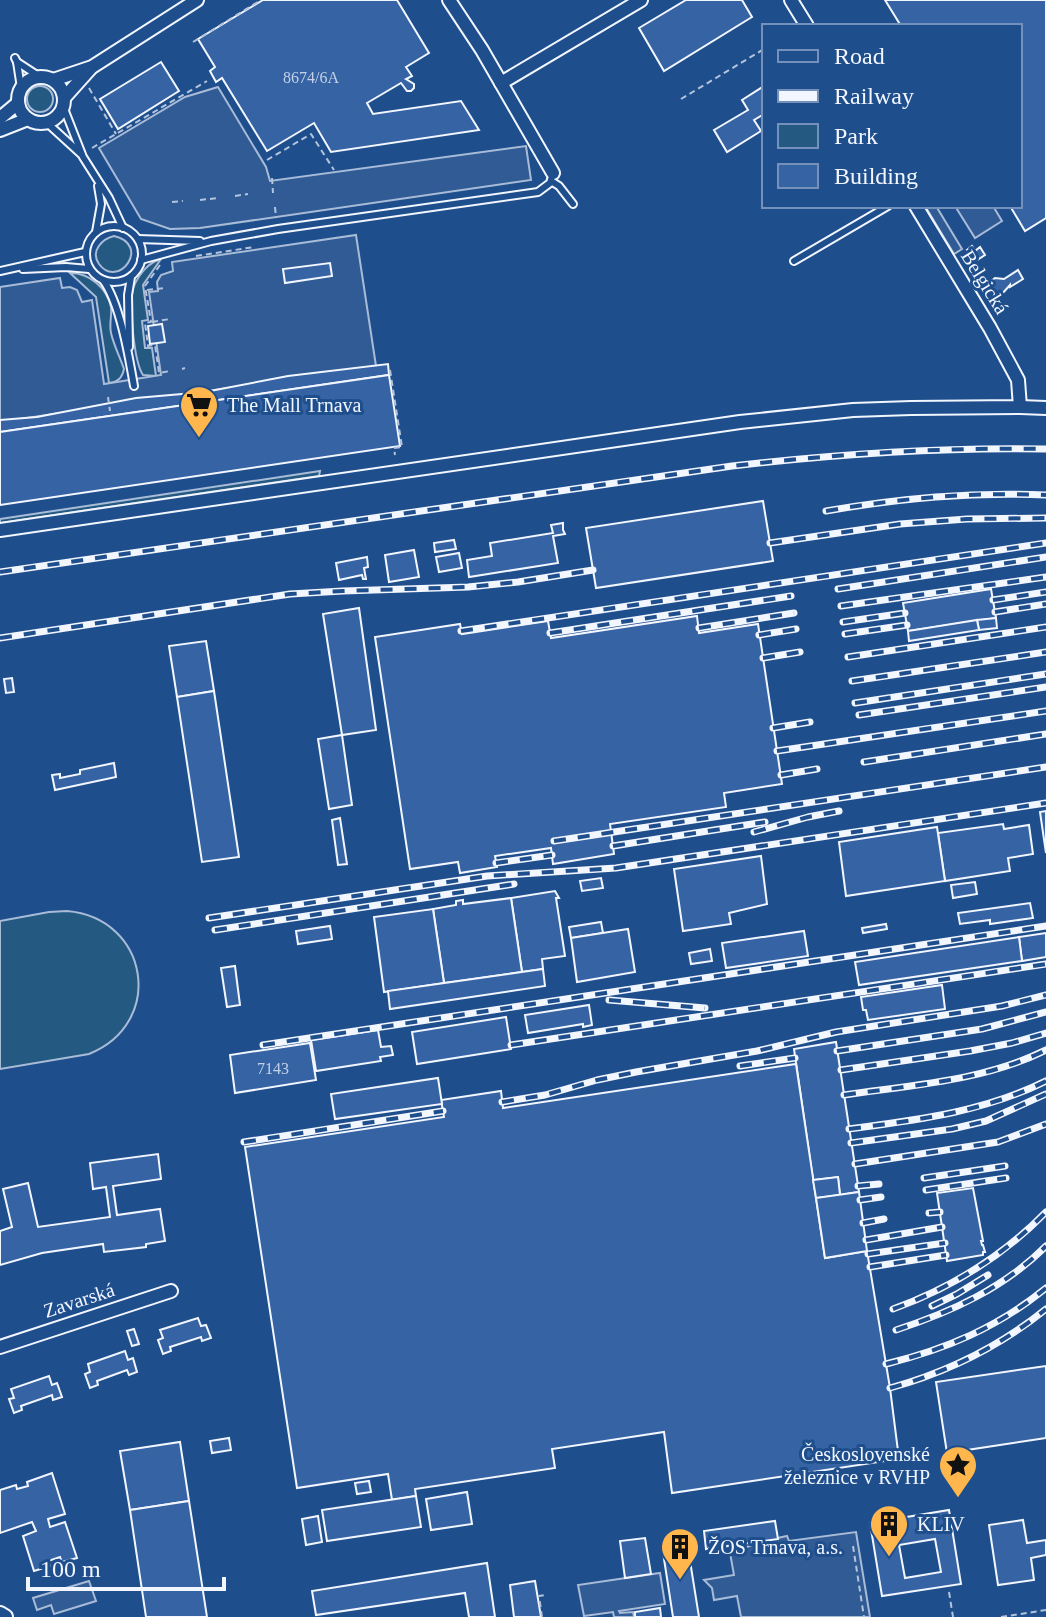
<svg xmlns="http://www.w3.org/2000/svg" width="1046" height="1617" font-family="Georgia,serif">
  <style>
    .green { fill: #245a82; stroke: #a8bbd7; stroke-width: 2 }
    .parking { fill: #305b95; stroke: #a8bbd7; stroke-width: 2 }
    .building { fill: #3563a3; stroke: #f2f6ff; stroke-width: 2; fill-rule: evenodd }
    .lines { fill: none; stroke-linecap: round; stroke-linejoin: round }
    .service-casing { stroke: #f2f6ff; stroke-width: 10 }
    .minor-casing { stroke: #f2f6ff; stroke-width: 16 }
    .tertiary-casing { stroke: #f2f6ff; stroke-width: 18 }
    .path { stroke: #b3c4dc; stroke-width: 2; stroke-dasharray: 6 4; stroke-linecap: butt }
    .service { stroke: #1f4e8c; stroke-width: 6 }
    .minor { stroke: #1f4e8c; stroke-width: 12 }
    .tertiary { stroke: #1f4e8c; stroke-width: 14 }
    .rail-casing { stroke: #f2f6ff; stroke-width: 7 }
    .rail { stroke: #1f4e8c; stroke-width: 4; stroke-dasharray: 12; stroke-linecap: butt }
    .labels { text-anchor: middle; stroke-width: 6; stroke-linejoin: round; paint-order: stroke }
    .number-label { font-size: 16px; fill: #c3d1e8 }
    .street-label { font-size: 20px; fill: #f2f6ff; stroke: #1f4e8c }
    .poi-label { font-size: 20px; fill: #f2f6ff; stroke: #1f4e8c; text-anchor: start }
  </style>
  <rect width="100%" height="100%" fill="#1f4e8c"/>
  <!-- green -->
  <g class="green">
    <circle cx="40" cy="99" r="13"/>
    <path d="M114 236C152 245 118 290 99 264 90 251 102 239 114 236Z"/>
    <path d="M161 259 143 285 148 320 142 321 145 348H152L156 376 143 375C134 362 128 301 134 286 139 274 149 262 161 259Z"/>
    <path d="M70 273C90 273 107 288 111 307 112 316 109 324 111 333 114 346 120 357 124 369 122 378 118 382 109 383L96 297Z"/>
    <path d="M320 471 319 476 0 523V519Z"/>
    <path d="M67 911C149 918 166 1023 89 1054L0 1069V921L49 912Z"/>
  </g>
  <!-- parking -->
  <g class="parking">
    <path d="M218 87 266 167 270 181 526 146 531 180 200 228 170 229 141 219 99 148 185 97Z"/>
    <path d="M925 206H936L962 249 954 254Z"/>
    <path d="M955 206H993L1002 221 975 238Z"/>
    <path d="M356 235 376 366 0 422V287L60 278 62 288 70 287 77 290 82 302 92 300 104 384 161 375 149 292 158 291 157 282 161 275 173 271 172 262Z"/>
    <path d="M856 1532 870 1617H741L737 1596 714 1600 712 1588 704 1580 734 1575 730 1553 764 1541 787 1536 789 1541Z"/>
    <path d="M660 1573 665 1604 619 1611 620 1613 633 1612 634 1617H614L613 1612 584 1616 578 1585Z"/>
    <path d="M89 1581 96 1601 54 1614 51 1605 37 1610 33 1598Z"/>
  </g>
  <!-- building -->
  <g class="building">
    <path d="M263 0H397L429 53 406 67 412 76 406 79 414 84V88L411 91H407L401 83 367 103 373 114 461 101 479 130 331 152 314 123 267 151 222 78 216 82 210 71 215 67 198 39Z"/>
    <path d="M686 0H742L752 17 664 71 639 28Z"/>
    <path d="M885 0H1046V218L1025 231 1010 206H1020V26H901Z"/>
    <path d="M161 62 179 91 118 129 100 99Z"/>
    <path d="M764 86V114L754 120 761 131 727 152 714 130 748 110 742 100Z"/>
    <path d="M972 246 975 251 980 247 985 255 974 262 967 250Z"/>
    <path d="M330 263 332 276 285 283 283 269Z"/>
    <path d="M1018 270 1023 279 1010 287V285L1002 294H997L993 291 990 287 991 281 995 278 1004 279Z"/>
    <path d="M162 324 165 342 150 344 148 326Z"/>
    <path d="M388 364 389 375 0 432V420L37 417 136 398 205 392 288 376Z"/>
    <path d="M389 375 400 446 0 505V432Z"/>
    <path d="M763 501 773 561 596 588 586 528Z"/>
    <path d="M563 523V530L565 534 553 536 558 563 469 577 467 560 492 556 490 543 553 533 551 525Z"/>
    <path d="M454 540 456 549 435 552 434 543Z"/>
    <path d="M414 550 419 577 389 582 385 555Z"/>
    <path d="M459 553 462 568 439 572 436 557Z"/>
    <path d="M367 557 368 567 364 568 366 579H363L362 575 339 580 336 563Z"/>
    <path d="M991 589 996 618 908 631 903 603Z"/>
    <path d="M359 608 376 730 342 735 323 614Z"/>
    <path d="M697 616 699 633 758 624 782 784 724 793 726 807 610 824 614 854 553 864 551 848 495 856 497 867 460 873 458 862 410 869 375 637 460 624 462 634 548 621 551 638Z"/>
    <path d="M996 618 997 628 979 630 977 620Z"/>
    <path d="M977 620 979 630 909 641 908 631Z"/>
    <path d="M206 641 214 691 177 697 169 646Z"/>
    <path d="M12 678 14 692 6 693 4 679Z"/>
    <path d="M214 691 239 857 202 862 177 697Z"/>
    <path d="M342 735 352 805 329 809 318 739Z"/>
    <path d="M114 763 116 777 55 790 52 775 60 774V778L80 774V770Z"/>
    <path d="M1046 811V853L1040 812Z"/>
    <path d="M340 818 347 864 338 865 332 820Z"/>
    <path d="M1003 824 1004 829 1029 825 1033 854 1008 858 1010 871 945 881 938 833Z"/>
    <path d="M937 827 945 881 846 896 839 842Z"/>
    <path d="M761 856 767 904 729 913 731 924 683 931 674 869Z"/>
    <path d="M601 878 603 888 582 891 580 881Z"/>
    <path d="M975 882 977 894 953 898 951 885Z"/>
    <path d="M555 891 559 898H556L565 956 542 959 543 969 522 972 511 898Z"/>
    <path d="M511 898 522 972 444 983 433 909 456 905V901L463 900V904Z"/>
    <path d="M1030 903 1033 918 990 924V920L960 924 958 913Z"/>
    <path d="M433 909 444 983 384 992 374 917Z"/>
    <path d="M601 922 603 933 571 938 569 927Z"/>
    <path d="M886 924 887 929 863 933 862 928Z"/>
    <path d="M330 926 332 939 298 944 296 931Z"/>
    <path d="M628 929 635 972 577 982 571 938Z"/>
    <path d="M804 931 808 956 726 968 722 943Z"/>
    <path d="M1046 933V957L1022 961 1019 937Z"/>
    <path d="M1019 937 1022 961 859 985 855 962Z"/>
    <path d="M710 949 712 961 691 964 689 953Z"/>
    <path d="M235 966 240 1005 227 1007 221 968Z"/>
    <path d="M543 969 545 986 390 1009 388 991Z"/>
    <path d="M942 985 945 1009 868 1020 866 1010H863L861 997Z"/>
    <path d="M589 1005 592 1025 583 1027V1024L528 1033 525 1015Z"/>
    <path d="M506 1017 511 1049 417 1064 412 1032Z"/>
    <path d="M378 1030 381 1047 391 1046 393 1055 380 1057 381 1061 316 1071 311 1040Z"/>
    <path d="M836 1042 859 1192 840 1195 838 1177 813 1180 794 1049Z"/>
    <path d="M310 1043 316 1080 235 1093 230 1055Z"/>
    <path d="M796 1064 825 1258 867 1251 890 1388 899 1459 672 1493 664 1432 552 1449 555 1468 415 1489 416 1496 392 1500 388 1474 297 1488 245 1147 444 1117 441 1100 501 1091 503 1108Z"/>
    <path d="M438 1078 442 1104 335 1119 331 1094Z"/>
    <path d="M158 1154 161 1179 113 1186 117 1215 160 1209 165 1241 146 1244V1247L104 1252 103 1244 42 1253 0 1265V1231L12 1227 3 1189 28 1183 38 1227 110 1217 106 1187 93 1189 90 1163Z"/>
    <path d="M838 1177 840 1195 816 1198 813 1180Z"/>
    <path d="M973 1188 983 1241H981L982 1245H983L985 1252H983V1255L947 1261 937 1193Z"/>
    <path d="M859 1192 867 1251 825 1258 816 1198Z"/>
    <path d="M198 1318 201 1326 206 1325 211 1338 202 1341 201 1337 170 1347 171 1351 163 1354 158 1340 163 1338 160 1330Z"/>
    <path d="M134 1329 139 1344 132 1346 127 1331Z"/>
    <path d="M125 1351 128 1360 133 1358 137 1372 129 1375 127 1370 97 1381 98 1385 90 1388 85 1374 90 1372 88 1364Z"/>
    <path d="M1046 1366V1438L947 1453 936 1382Z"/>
    <path d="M49 1376 52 1385 57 1383 62 1397 53 1400 52 1395 21 1406 22 1410 14 1413 9 1399 14 1398 11 1389Z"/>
    <path d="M229 1438 231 1450 212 1453 210 1441Z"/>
    <path d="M180 1442 189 1501 130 1510 120 1451Z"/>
    <path d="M52 1473 65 1514 48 1519 50 1527 65 1522 77 1558 62 1562 60 1557 48 1561 50 1566 34 1571 23 1536 36 1531 32 1522 0 1533V1490L16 1485 17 1489 28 1486 27 1482Z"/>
    <path d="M369 1481 371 1492 357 1494 355 1483Z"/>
    <path d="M467 1492 472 1524 431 1530 426 1499Z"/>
    <path d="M416 1496 421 1527 327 1541 322 1510Z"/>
    <path d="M189 1501 207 1617H146L130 1510Z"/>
    <path d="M949 1510 961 1584 882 1596 870 1523ZM935 1539 941 1572 905 1578 899 1545Z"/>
    <path d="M318 1516 322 1542 306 1545 302 1519Z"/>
    <path d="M1023 1520 1027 1543 1046 1540V1555L1031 1558 1034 1580 998 1585 989 1525Z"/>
    <path d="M775 1521 778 1539 706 1549 704 1531Z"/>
    <path d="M645 1538 651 1574 625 1578 620 1541Z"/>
    <path d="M687 1542 699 1617H673L662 1546Z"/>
    <path d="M487 1563 495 1617H469L465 1593 316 1615 312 1591Z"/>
    <path d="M535 1581 541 1617H514L510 1585Z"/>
    <path d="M660 1608 661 1617H635V1612Z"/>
  </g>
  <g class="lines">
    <defs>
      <g id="service">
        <path d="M15 58 17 62 40 77"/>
        <path d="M17 62 21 88"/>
        <path d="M63 106 83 157 109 198 123 228"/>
        <path d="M46 122 81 154"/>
        <path d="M551 181 559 186 573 204"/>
        <circle cx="114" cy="254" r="28"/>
        <path d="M96 232 101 204 98 186"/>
        <path d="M138 239 200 241"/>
        <path d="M141 260 211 241 278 229 538 192 550 183 553 173"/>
        <path d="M794 261 888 206"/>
        <path d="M23 269 66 267 89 269"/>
        <path d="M0 271 85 252"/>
        <path d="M103 280C120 303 129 357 134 386"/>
        <path d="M129 347 128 295 131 277"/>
      </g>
      <g id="minor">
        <path d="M449 0 482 50 553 173"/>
        <path d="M791 0 807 26"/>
        <circle cx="41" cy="100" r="23"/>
        <path d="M53 80 92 67 197 0"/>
        <path d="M501 83 641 0"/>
        <path d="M64 98 90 69"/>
        <path d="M0 118 18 103"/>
        <path d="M0 130 28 119"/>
        <path d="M1020 407 1046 408"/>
        <path d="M0 530 740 422 853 410 911 408 1020 407 1018 380 990 328 916 206"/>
        <path d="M0 1347 171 1291"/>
      </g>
      <path id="tertiary" d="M0 1614 5 1617"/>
    </defs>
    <!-- service casing -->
    <use href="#service" class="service-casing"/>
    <!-- minor casing -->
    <use href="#minor" class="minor-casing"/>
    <!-- tertiary casing -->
    <use href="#tertiary" class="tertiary-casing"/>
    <!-- path -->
    <g class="path">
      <path d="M193 42 261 0"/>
      <path d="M89 88 116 134"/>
      <path d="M681 99 764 49"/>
      <path d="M92 148 207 81"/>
      <path d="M267 160 311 134 334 170"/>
      <path d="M272 178 273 193"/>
      <path d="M235 196 248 194"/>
      <path d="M200 200 218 198"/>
      <path d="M172 202 183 201"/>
      <path d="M275 207 276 218"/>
      <path d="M196 256 254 247"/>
      <path d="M160 265 145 286 151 322 145 323 148 346 155 345 159 373 170 371"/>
      <path d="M147 290 165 288"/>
      <path d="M152 322 170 319"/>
      <path d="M182 369 185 368"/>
      <path d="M390 370 402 447 394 448 395 455"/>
      <path d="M108 397 110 411"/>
      <path d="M853 1546 864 1617"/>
      <path d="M949 1592 953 1617"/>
      <path d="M542 1617 539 1596 545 1595"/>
      <path d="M1001 1617 1046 1610"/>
    </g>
    <!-- service -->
    <use href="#service" class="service"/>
    <!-- minor -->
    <use href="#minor" class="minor"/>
    <!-- tertiary -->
    <use href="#tertiary" class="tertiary"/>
    <defs>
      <g id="rail">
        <path d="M826 511C902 498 969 492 1046 495"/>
        <path d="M770 543 900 524 967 519 1046 518"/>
        <path d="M0 572 732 466C836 454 941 447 1046 449"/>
        <path d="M838 589 1046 557"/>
        <path d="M993 600 1046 592"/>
        <path d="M841 606 1046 577"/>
        <path d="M995 612 1046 604"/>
        <path d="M843 622 905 613"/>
        <path d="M699 628 794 613"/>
        <path d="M461 631 1046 543"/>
        <path d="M550 633 791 596"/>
        <path d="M845 634 907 625"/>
        <path d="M759 635 796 629"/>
        <path d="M0 638 290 594 343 591 468 587 518 582 593 570"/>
        <path d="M848 657 1046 627"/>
        <path d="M763 658 800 652"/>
        <path d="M852 681 1046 652"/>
        <path d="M855 703 1046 674"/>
        <path d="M859 715 1046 687"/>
        <path d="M773 728 810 722"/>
        <path d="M777 751 1046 711"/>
        <path d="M864 762 1046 734"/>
        <path d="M781 775 817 769"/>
        <path d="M754 832 808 817 839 811"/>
        <path d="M554 841 1046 767"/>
        <path d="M613 846 765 822"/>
        <path d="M496 863 552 855"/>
        <path d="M209 918 487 876 616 868 1046 803"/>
        <path d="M215 930 514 884"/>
        <path d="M609 1000 705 1008"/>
        <path d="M263 1045 1046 926"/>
        <path d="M511 1045 1046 964"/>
        <path d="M837 1051 982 1029 1046 1012"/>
        <path d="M740 1066 795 1058"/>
        <path d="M841 1070 970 1051 1012 1043 1046 1033"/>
        <path d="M844 1095C912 1085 984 1081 1046 1050"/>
        <path d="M502 1102 545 1095 597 1080 636 1072 757 1051 836 1032 1002 1006 1046 995"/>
        <path d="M849 1129C917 1120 984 1112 1046 1081"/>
        <path d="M244 1142 443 1111"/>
        <path d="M851 1143 952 1129 986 1121 1046 1094"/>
        <path d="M855 1164 998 1142 1046 1124"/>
        <path d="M924 1178 1005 1166"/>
        <path d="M858 1186 879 1184"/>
        <path d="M926 1190 1006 1178"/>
        <path d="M860 1200 881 1197"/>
        <path d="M929 1213 940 1212"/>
        <path d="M863 1223 884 1219"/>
        <path d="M866 1240 942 1227"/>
        <path d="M868 1254 945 1243"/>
        <path d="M870 1267 946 1255"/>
        <path d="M932 1306 957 1294 988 1275"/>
        <path d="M893 1309C951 1288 1003 1256 1046 1212"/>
        <path d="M896 1330C951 1312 1004 1288 1046 1246"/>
        <path d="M886 1364C946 1349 997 1328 1046 1288"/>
        <path d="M890 1388C948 1372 999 1347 1046 1309"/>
      </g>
    </defs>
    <!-- rail casing -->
    <use href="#rail" class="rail-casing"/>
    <!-- rail -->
    <use href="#rail" class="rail"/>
  </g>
  <!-- icons -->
  <defs>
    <symbol id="supermarket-pin" viewBox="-11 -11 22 30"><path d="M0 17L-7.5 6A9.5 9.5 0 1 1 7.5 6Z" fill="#ffb74d" stroke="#1f4e8c"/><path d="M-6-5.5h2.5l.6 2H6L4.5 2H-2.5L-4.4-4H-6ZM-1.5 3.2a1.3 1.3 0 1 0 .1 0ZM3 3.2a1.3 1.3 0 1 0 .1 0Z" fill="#111"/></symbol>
    <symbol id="sight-pin" viewBox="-11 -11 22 30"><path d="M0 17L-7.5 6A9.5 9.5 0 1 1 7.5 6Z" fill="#ffb74d" stroke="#1f4e8c"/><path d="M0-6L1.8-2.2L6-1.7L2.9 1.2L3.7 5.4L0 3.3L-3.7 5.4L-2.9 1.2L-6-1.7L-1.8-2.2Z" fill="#111"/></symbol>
    <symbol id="building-pin" viewBox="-11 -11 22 30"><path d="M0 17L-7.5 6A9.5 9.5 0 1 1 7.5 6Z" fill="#ffb74d" stroke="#1f4e8c"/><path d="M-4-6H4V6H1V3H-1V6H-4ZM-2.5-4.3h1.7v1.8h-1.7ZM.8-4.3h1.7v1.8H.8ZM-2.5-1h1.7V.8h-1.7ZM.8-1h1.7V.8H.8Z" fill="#111"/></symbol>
  </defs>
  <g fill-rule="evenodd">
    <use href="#supermarket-pin" x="177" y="383" width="44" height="60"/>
    <use href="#sight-pin" x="936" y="1443" width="44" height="60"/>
    <use href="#building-pin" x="867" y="1502" width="44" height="60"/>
    <use href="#building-pin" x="658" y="1525" width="44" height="60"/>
  </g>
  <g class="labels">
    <!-- number labels -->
    <g class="number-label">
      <text x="311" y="83">8674/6A</text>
      <text x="273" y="1074">7143</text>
    </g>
    <!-- street labels -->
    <g class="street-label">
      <text transform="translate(985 282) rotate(58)" y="7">Belgická</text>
      <text transform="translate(79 1300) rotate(-18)" y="7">Zavarská</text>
    </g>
    <!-- poi labels -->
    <g class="poi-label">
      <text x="227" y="412">The Mall Trnava</text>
      <text x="930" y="1461" text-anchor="end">Československé<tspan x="930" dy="23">železnice v RVHP</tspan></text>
      <text x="917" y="1531">KLIV</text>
      <text x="708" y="1554">ŽOS Trnava, a.s.</text>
    </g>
  </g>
  <!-- legend -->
  <rect x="762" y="24" width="260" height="184" fill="#1f4e8c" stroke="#7391ba" stroke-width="2"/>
  <rect x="778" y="50" width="40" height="12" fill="#1f4e8c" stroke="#7391ba" stroke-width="2"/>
  <text x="834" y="64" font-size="24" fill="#f2f6ff">Road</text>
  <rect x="778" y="90" width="40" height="12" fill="#f2f6ff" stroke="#7391ba" stroke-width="2"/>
  <text x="834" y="104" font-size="24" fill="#f2f6ff">Railway</text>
  <rect x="778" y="124" width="40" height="24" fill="#245a82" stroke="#7391ba" stroke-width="2"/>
  <text x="834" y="144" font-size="24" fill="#f2f6ff">Park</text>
  <rect x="778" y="164" width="40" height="24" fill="#3563a3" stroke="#7391ba" stroke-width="2"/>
  <text x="834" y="184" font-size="24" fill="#f2f6ff">Building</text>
  <!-- scale -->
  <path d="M28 1577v12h196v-12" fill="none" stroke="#f2f6ff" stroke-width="4"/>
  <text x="40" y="1577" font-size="24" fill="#f2f6ff" stroke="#1f4e8c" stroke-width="6" paint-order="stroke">100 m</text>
</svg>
